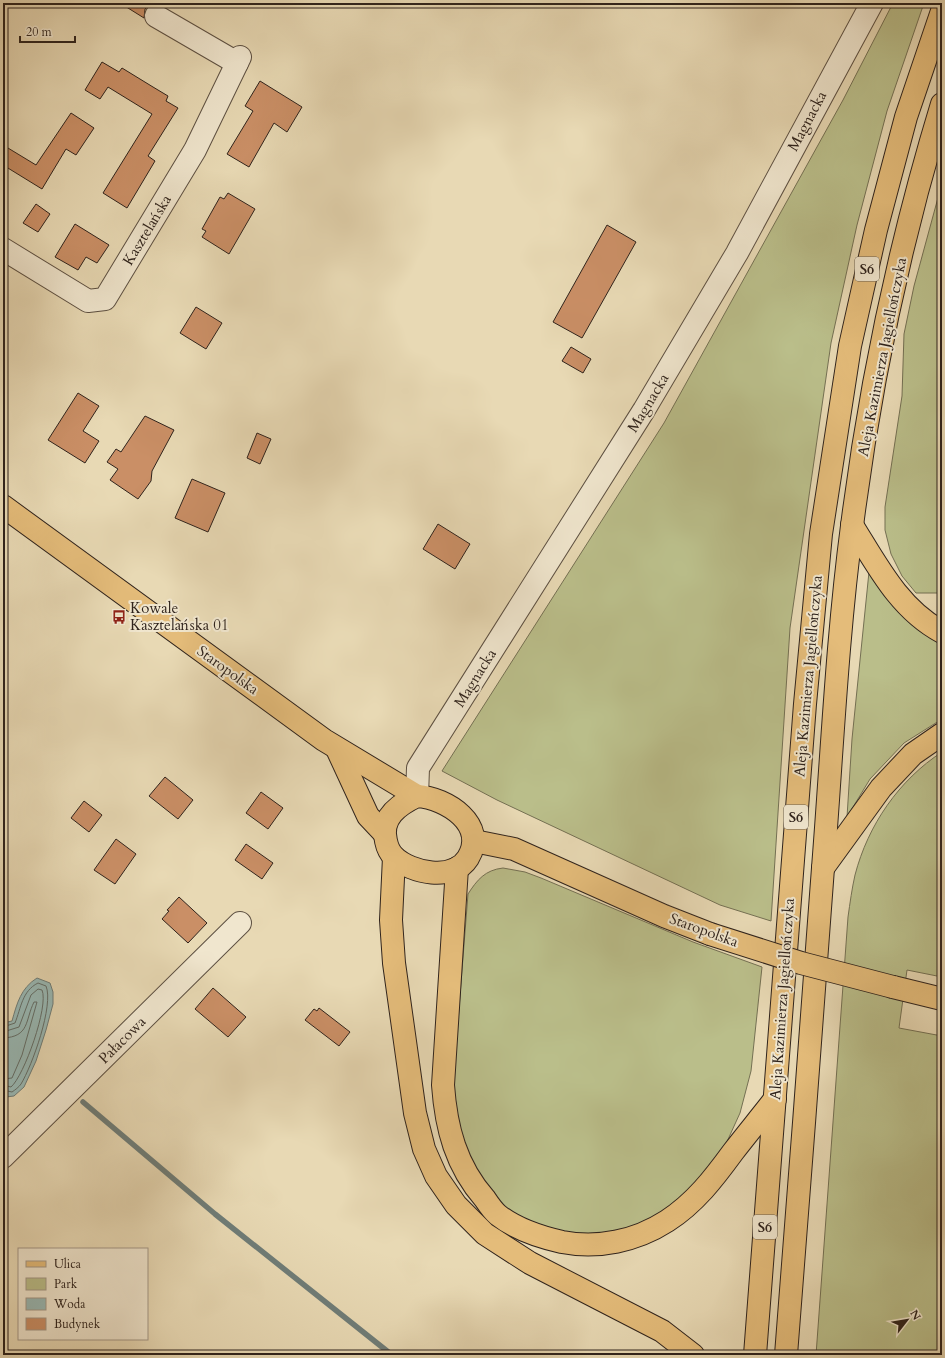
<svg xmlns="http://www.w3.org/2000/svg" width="945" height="1358" font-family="Cardo,serif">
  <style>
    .green { fill: #babe8a; stroke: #747053 }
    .water { fill: #99b9b5; stroke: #6f7d78 }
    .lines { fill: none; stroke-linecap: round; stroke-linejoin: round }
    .shore { stroke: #646e68; stroke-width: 1 }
    .stream { stroke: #6f7d78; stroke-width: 5.5 }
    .building { fill: #ca8f66; stroke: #2f231c }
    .minor-casing { stroke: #5d5042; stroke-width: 24 }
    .major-casing { stroke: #2f231c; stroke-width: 24 }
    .highway-casing { stroke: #2f231c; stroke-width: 24 }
    .minor { stroke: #f0e6ce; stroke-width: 22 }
    .major { stroke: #e4bc7a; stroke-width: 22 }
    .highway { stroke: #e4bc7a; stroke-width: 22 }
    .major-bridge-casing { stroke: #2f231c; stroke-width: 24; stroke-linecap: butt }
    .major-bridge { stroke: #e4bc7a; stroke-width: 22 }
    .labels { text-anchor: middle; stroke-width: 4; stroke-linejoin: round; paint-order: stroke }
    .shield { fill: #f0e6ce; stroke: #695e51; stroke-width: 1 }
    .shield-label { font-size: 14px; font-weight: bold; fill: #2f231c }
    .street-label { font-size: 15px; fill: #2f231c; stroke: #f0e6ce }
    .poi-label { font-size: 15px; fill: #2f231c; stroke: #f0e6ce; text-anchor: start }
  </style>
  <rect width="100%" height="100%" fill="#e8d9b4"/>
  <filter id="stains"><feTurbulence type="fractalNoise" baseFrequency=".005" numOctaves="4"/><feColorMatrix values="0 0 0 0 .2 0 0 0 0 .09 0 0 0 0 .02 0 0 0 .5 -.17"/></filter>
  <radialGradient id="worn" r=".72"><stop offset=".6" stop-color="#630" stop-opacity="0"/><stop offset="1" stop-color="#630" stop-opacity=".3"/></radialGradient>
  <!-- green -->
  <g class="green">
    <path d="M893 3H924L887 111 857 225 831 343 790 628 771 921 720 905 497 800 442 771 664 423 843 100Z"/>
    <path d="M942 183V593H916L902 576 891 554 885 530V507L902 396 904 334 914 286Z"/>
    <path d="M870 562 942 641V719L904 743 870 779 847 817 852 739Z"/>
    <path d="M942 752V977L907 970 899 1028 942 1036V1355H816L848 917C850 903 852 888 855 875 868 825 899 780 942 752Z"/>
    <path d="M503 868 525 872 541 878 693 942 762 967 751 1071 740 1113 725 1146 692 1188 660 1214 624 1230 589 1236 569 1233 529 1222 504 1207 483 1183 462 1142 453 1085 468 894C477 880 485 870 503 868Z"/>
  </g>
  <!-- water -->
  <path class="water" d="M37 978 50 983 53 992V1004L46 1030 36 1061 24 1087 14 1096 6 1097 3 1092V1023L12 1021C17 1003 21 988 37 978Z"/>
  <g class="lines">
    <!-- shore -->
    <g class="shore">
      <path d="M3 1027 15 1023C21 1008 22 991 38 983L46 986C54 1005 32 1066 21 1084 19 1087 15 1090 12 1092L3 1090"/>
      <path d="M3 1032 19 1027 31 995 38 989 42 990C49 1006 24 1076 11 1087L3 1085"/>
      <path d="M3 1038C30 1037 25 1020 34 1002H37L22 1055 12 1078 3 1079"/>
    </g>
    <!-- stream -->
    <path class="stream" d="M83 1102 215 1214 392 1355"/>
  </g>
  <!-- building -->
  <g class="building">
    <path d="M120 3H157L150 5 145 9 144 18Z"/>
    <path d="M102 62 119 72 122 68 153 87 168 96 166 101 178 108 148 156 155 161 127 208 103 193 152 114 108 87 100 99 85 90Z"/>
    <path d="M260 81 302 107 287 132 274 123 249 167 227 154 253 111 245 106Z"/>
    <path d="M71 113 94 128 76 155 66 149 42 189 3 165V145L36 165Z"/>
    <path d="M228 193 255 209 229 254 202 237 206 231 202 229 220 197 224 199Z"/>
    <path d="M36 204 50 214 38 232 23 223Z"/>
    <path d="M75 224 109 245 97 263 86 257 78 270 55 257Z"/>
    <path d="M607 225 636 242 582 338 553 322Z"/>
    <path d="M196 307 222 323 206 349 180 333Z"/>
    <path d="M571 347 591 359 583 373 562 361Z"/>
    <path d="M78 393 99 406 83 431 99 441 85 463 48 440Z"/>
    <path d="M145 416 174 430 152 471 151 481 138 499 110 480 118 469 107 462 116 449 121 452Z"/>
    <path d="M257 433 271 439 260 464 247 458Z"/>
    <path d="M192 479 225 493 208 532 175 518Z"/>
    <path d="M438 524 470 544 455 569 423 549Z"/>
    <path d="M165 777 193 800 178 819 149 796Z"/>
    <path d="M261 792 283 808 268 829 246 813Z"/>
    <path d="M84 801 102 815 89 832 71 818Z"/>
    <path d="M116 839 136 854 115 884 94 870Z"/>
    <path d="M246 844 273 863 262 879 235 860Z"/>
    <path d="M179 897 207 923 188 943 162 919 169 911 167 910Z"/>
    <path d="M213 988 246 1017 228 1037 195 1009Z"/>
    <path d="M319 1008 350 1032 339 1046 305 1020 314 1009 317 1011Z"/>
  </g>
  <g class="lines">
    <defs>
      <g id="minor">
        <path d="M156 16 237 63"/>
        <path d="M3 249 88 301 105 299 195 150 240 57"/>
        <path d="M417 796 418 768 644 410 737 253 872 3"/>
        <path d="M3 1157 240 923"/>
      </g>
      <g id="major">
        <path d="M3 506 324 740 417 796"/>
        <path d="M337 749 368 816 384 833"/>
        <path d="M417 796C447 798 488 825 468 858 453 882 411 873 394 857 390 853 387 846 386 841 380 818 398 805 417 796Z"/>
        <path d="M474 841 514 849 664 916 710 934"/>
        <path d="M893 987 942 999"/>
      </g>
      <g id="highway">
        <path d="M852 525C877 565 899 609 942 632"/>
        <path d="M394 857 391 920 394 963 415 1113 424 1149 436 1176 456 1205 485 1234 530 1263 662 1331 693 1355"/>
        <path d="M457 868 443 1085C446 1128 456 1166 485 1199 489 1205 493 1211 498 1215 517 1230 540 1237 562 1242 598 1249 636 1241 667 1221 695 1203 714 1178 733 1152 747 1134 761 1117 775 1099"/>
        <path d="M823 868 881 788 913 754 942 734"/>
        <path d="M755 1355 805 704 821 534 850 346 876 230 906 117 942 11"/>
        <path d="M786 1355C798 1193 812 1030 823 868 832 754 837 639 852 526 870 383 900 242 942 104"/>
      </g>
    </defs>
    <!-- minor casing -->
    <use href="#minor" class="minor-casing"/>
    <!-- major casing -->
    <use href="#major" class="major-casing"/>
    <!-- highway casing -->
    <use href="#highway" class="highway-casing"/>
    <!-- minor -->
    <use href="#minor" class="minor"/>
    <!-- major -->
    <use href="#major" class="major"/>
    <!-- highway -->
    <use href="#highway" class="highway"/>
    <defs>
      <path id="major-bridge" d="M710 934 801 963 893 987"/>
    </defs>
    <!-- major-bridge casing -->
    <use href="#major-bridge" class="major-bridge-casing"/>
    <!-- major-bridge -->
    <use href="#major-bridge" class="major-bridge"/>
  </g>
  <!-- icons -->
  <defs>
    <symbol id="bus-bare" viewBox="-9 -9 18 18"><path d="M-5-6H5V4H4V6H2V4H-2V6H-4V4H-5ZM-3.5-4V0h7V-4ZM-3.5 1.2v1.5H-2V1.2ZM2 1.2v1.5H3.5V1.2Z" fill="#8f2418" stroke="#f0e6ce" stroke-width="2.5" paint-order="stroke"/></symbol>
  </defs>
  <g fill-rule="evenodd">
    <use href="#bus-bare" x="109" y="607" width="20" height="20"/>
  </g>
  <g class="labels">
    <!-- shield labels -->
    <g class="shield">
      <rect x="855" y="257" width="24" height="24" rx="3"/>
      <rect x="784" y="805" width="24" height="24" rx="3"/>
      <rect x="753" y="1215" width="24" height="24" rx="3"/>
    </g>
    <g class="shield-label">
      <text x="867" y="274">S6</text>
      <text x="796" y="822">S6</text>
      <text x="765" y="1232">S6</text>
    </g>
    <!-- street labels -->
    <g class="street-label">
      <text transform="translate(807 121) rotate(-62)" y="5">Magnacka</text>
      <text transform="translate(147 230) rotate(-59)" y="5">Kasztelańska</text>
      <text transform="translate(882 357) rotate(-79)" y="5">Aleja Kazimierza Jagiellończyka</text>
      <text transform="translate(648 403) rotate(-59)" y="5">Magnacka</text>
      <text transform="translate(228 670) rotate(36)" y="5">Staropolska</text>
      <text transform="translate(808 676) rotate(-85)" y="5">Aleja Kazimierza Jagiellończyka</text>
      <text transform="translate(475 678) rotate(-58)" y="5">Magnacka</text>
      <text transform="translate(704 930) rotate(20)" y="5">Staropolska</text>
      <text transform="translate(782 999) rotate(-86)" y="5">Aleja Kazimierza Jagiellończyka</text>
      <text transform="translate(122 1040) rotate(-45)" y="5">Pałacowa</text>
    </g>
    <!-- poi labels -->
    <g class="poi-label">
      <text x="130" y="613">Kowale<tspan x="130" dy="17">Kasztelańska 01</tspan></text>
    </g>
  </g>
  <!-- margin -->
  <rect width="945" height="1358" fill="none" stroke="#e8d9b4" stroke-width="16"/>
  <rect x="4" y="4" width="937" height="1350" fill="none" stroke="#2f231c" stroke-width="2"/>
  <rect x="8" y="8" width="929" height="1342" fill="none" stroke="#2f231c"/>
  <!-- legend -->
  <rect x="18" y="1248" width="130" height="92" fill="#f0e6ce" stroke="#a39887"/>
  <rect x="26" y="1261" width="20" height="6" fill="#e4bc7a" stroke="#a39887"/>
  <text x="54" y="1268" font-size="12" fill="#2f231c">Ulica</text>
  <rect x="26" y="1278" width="20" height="12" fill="#babe8a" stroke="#a39887"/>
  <text x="54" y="1288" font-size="12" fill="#2f231c">Park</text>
  <rect x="26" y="1298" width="20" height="12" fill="#99b9b5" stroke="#a39887"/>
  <text x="54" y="1308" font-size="12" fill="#2f231c">Woda</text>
  <rect x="26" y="1318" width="20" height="12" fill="#ca8f66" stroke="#a39887"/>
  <text x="54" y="1328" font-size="12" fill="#2f231c">Budynek</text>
  <!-- north arrow -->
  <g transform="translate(907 1320) rotate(59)" stroke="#f0e6ce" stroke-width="3" paint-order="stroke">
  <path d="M0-3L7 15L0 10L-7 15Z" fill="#2f231c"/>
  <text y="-6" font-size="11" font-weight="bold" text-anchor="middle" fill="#2f231c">N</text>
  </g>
  <!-- scale -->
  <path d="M20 36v6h55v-6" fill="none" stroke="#2f231c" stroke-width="2"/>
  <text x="26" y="36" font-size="12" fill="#2f231c" stroke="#f0e6ce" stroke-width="3" paint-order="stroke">20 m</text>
  <rect width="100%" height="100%" filter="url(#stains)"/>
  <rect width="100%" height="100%" fill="url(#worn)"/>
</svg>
